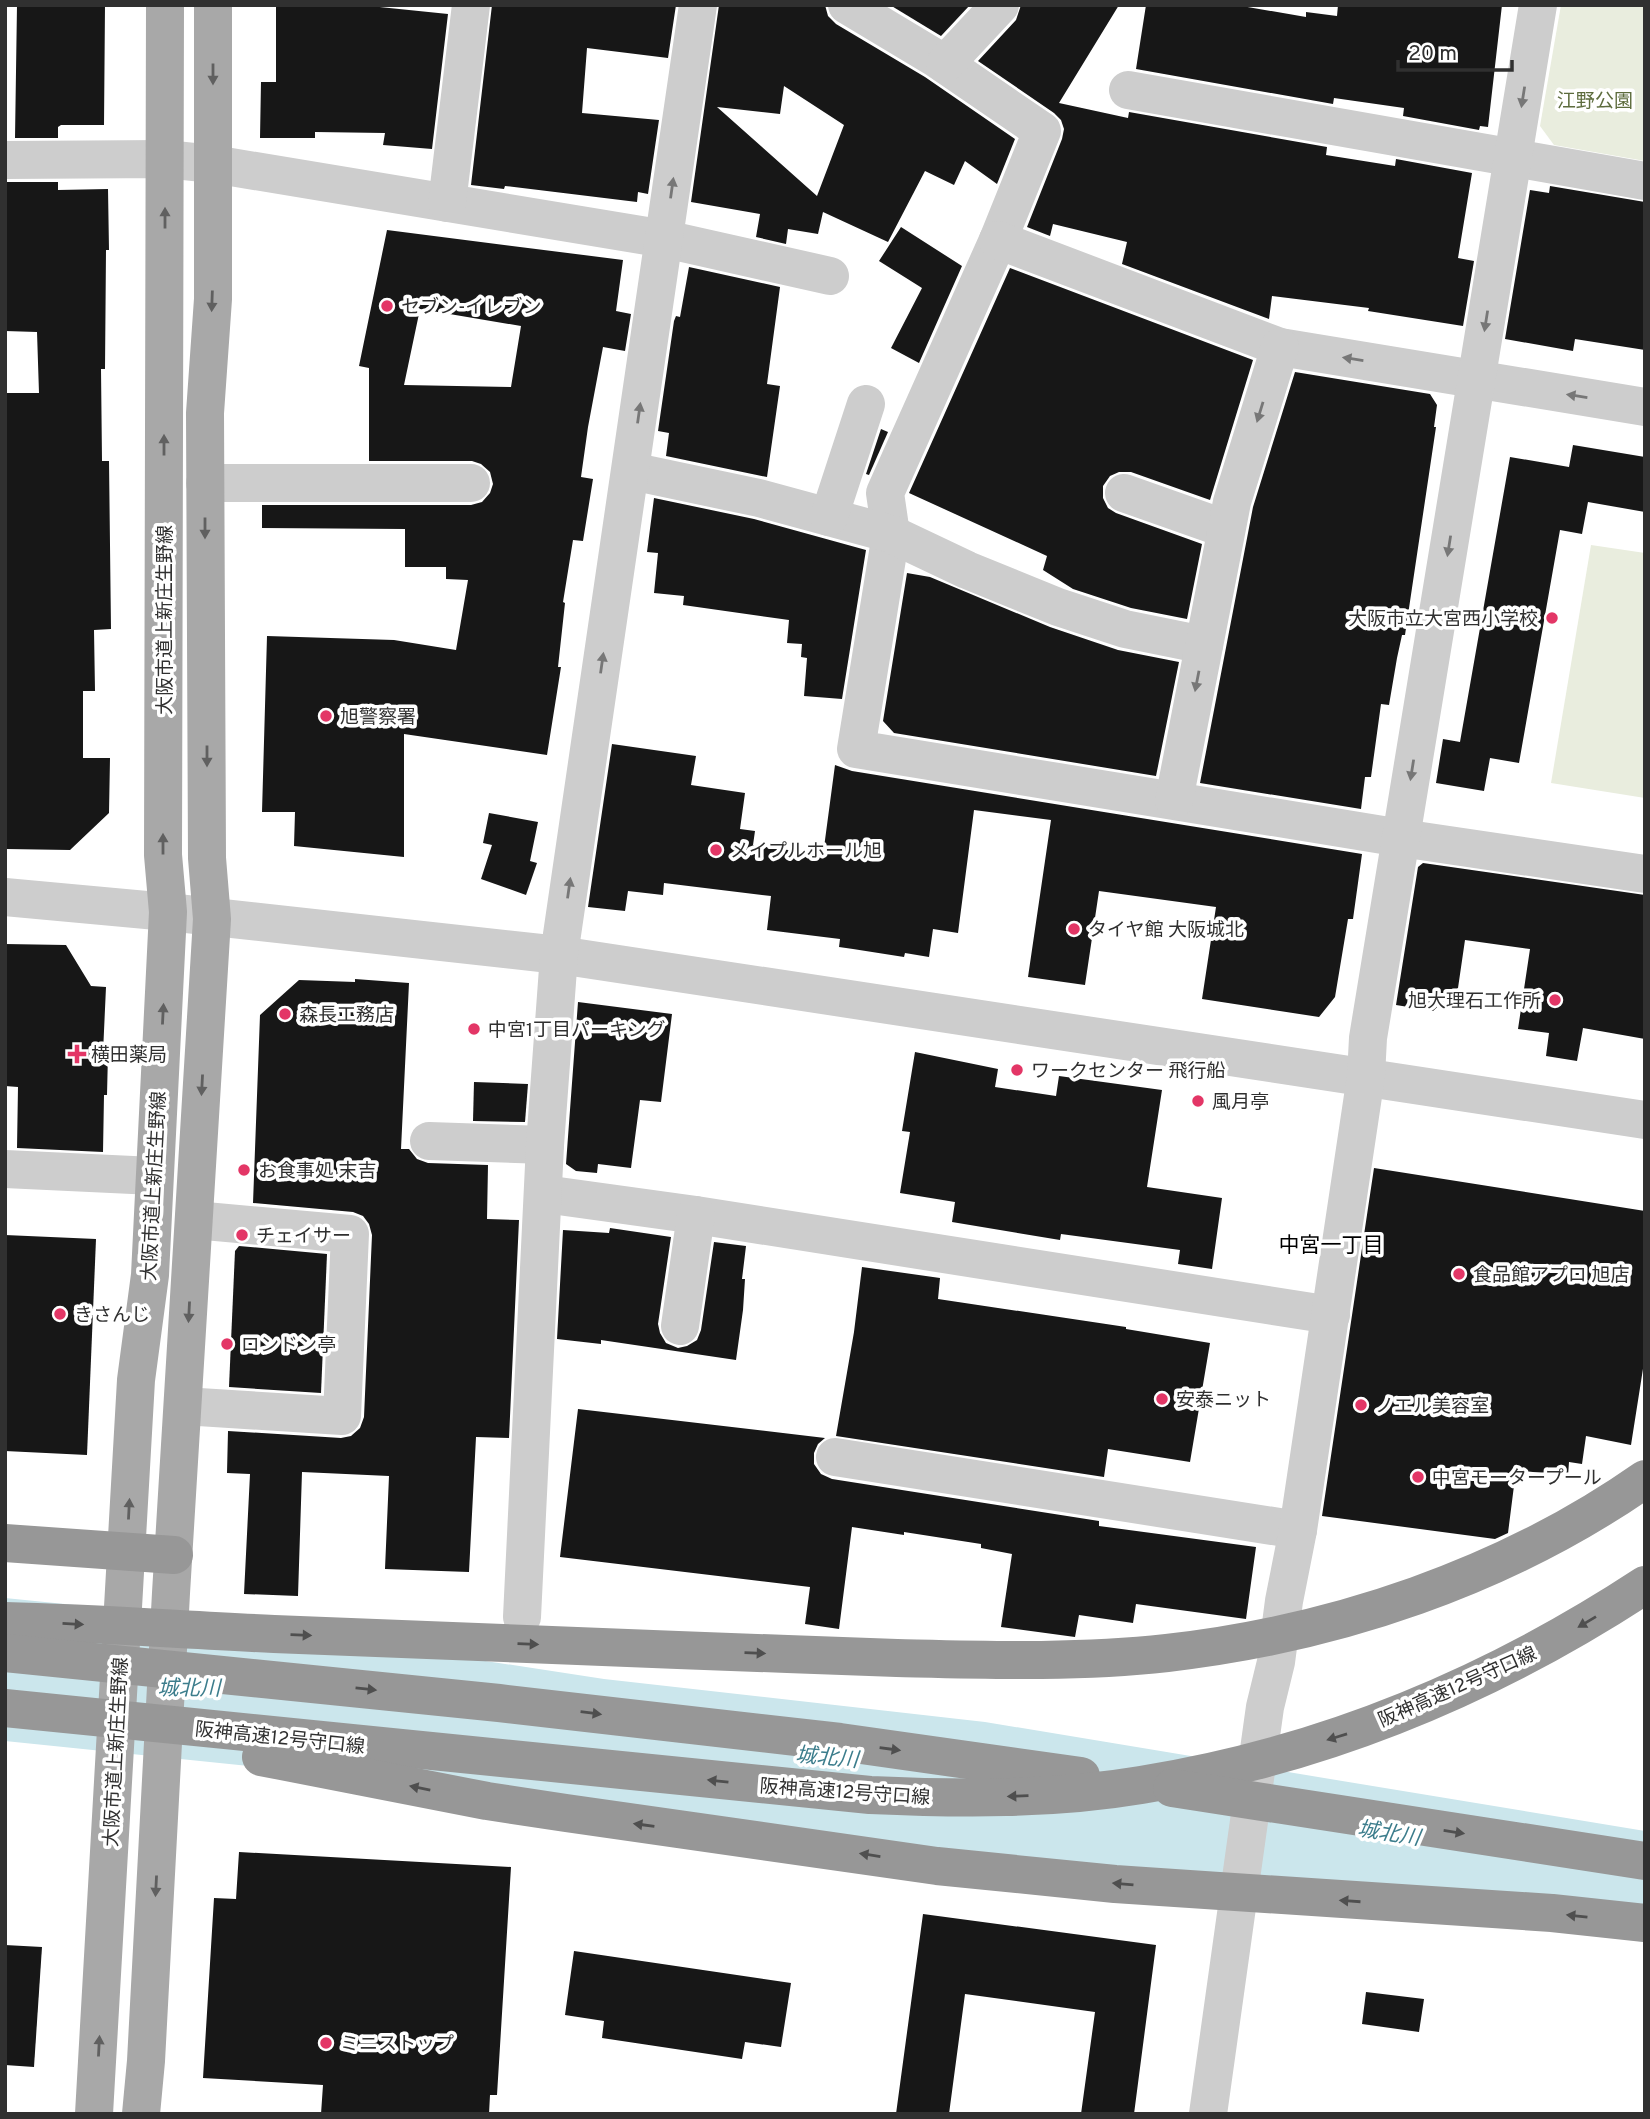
<svg xmlns="http://www.w3.org/2000/svg" width="1650" height="2119" font-family="Overpass,'Noto Sans JP',sans-serif">
  <style>
    .green { fill: #e9edde }
    .water { fill: #cbe6ec }
    .building { fill: #171717; fill-rule: evenodd }
    .lines { fill: none; stroke-linecap: round; stroke-linejoin: round }
    .minor { stroke: #cdcdcd; stroke-width: 38 }
    .major { stroke: #a8a8a8; stroke-width: 38 }
    .highway { stroke: #979797; stroke-width: 38 }
    .oneway { fill: #606060 }
    .oneway2 { fill: #777 }
    .oneway3 { fill: #4f4f4f }
    .poi-dot { fill: #e33666; stroke: #fff; stroke-width: 2.5 }
    .labels { text-anchor: middle; stroke-width: 7; stroke-linejoin: round; paint-order: stroke }
    .park-label { font-size: 19px; fill: #5d6c3d; stroke: #fff }
    .poi-label { font-size: 19px; fill: #303030; stroke: #fff; text-anchor: start }
    .street-label { font-size: 19px; fill: #303030; stroke: #fff }
    .neighbourhood-label { font-size: 21px; fill: #000; stroke: #fff }
    .water-label { font-size: 21px; font-style: italic; fill: #3c7d8c; stroke: #fff }
  </style>
  <rect width="100%" height="100%" fill="#fff"/>
  <!-- green -->
  <g class="green">
    <path d="M1561 5H1645V161L1554 145 1540 126Z"/>
    <path d="M1591 545 1645 553V798L1551 783Z"/>
  </g>
  <!-- water -->
  <path class="water" d="M5 1598 204 1618 604 1679 985 1722 1645 1831V1942L443 1786 5 1741Z"/>
  <!-- building -->
  <g class="building">
    <path d="M17 5H105L104 125H61L58 127V138H15Z"/>
    <path d="M276 5H360L448 14 432 149 383 145 385 133 315 132V138H260L261 82H276Z"/>
    <path d="M492 5H676L668 58 587 48 582 113 659 120 648 194 638 192 637 202 505 186 504 189 471 185Z"/>
    <path d="M719 5H825L828 16 836 24 925 77 1015 139 997 184 965 161 954 185 925 171 888 242 823 212 818 234 788 229 786 244 756 237 760 214 691 202ZM784 86 844 125 817 196 717 107 780 114Z"/>
    <path d="M890 5H970L941 36Z"/>
    <path d="M1021 5H1119L1059 103 1128 118 1129 112 1327 147 1326 155 1395 166 1396 159 1472 173 1458 258 1474 261 1463 326 1368 311 1369 308 1272 296 1269 319 1122 264 1127 242 1053 224 1050 236 1027 227 1062 139 1064 129 1061 120 1054 113 978 61 1016 20Z"/>
    <path d="M1146 5H1236L1306 17V12L1337 16 1338 5H1502L1488 127 1480 126 1479 130 1403 116 1404 108 1334 98 1333 104 1136 69Z"/>
    <path d="M5 182H58V190L108 189 109 250H106L105 369H101L102 461H109L111 629 94 630 95 691H83V758H110L109 813 70 850 6 849 7 747H5V393H39L37 332 5 331Z"/>
    <path d="M1550 186 1645 202V350L1575 339 1573 351 1505 339 1530 190 1549 193Z"/>
    <path d="M901 227 962 266 919 363 891 348 922 288 879 261Z"/>
    <path d="M387 230 623 260 616 311 631 314 625 351 603 347 588 427 581 477 593 479 583 541 573 540 563 602 565 603 558 667H561L547 755 404 734V857L294 846 295 812H262L267 636 394 640 456 650 468 580 446 579V567H405V529L262 528V505H471L482 502 490 493 493 484 490 472 481 464 472 461H369V368L359 366ZM420 309 521 326 511 387 404 385Z"/>
    <path d="M689 267 780 287 767 384 780 386 767 477 666 456 669 433 658 431 674 321 676 316 680 317Z"/>
    <path d="M1010 268 1253 360 1210 500 1131 472H1119L1110 476 1103 486V498L1108 508 1116 513 1202 544 1187 619 1131 608 1073 589 1043 570 1047 556 909 493Z"/>
    <path d="M1295 372 1430 394 1437 405 1434 427H1436L1405 635H1402L1397 658 1389 705 1381 704 1371 777H1365L1361 809 1200 783 1253 507Z"/>
    <path d="M881 429 888 432 869 475 866 474Z"/>
    <path d="M1573 445 1645 457V512L1588 502 1582 534 1560 530 1519 763 1490 758 1484 791 1436 783 1443 739 1460 742 1510 457 1569 467Z"/>
    <path d="M654 498 754 519 866 550 842 699 804 696 807 658 801 657 802 644 787 643 789 620 683 605 684 596 654 593 658 553 647 552Z"/>
    <path d="M907 573 930 577 1050 627 1118 650 1179 662 1156 776 894 733 883 721Z"/>
    <path d="M612 744 696 756 691 785 745 793 740 829 755 831 753 845 823 855 835 765 852 771 1362 854 1353 919H1348L1335 997 1319 1017 1202 999 1216 907 1099 891 1085 985 1028 977 1051 820 974 810 958 933 933 929 929 957 905 953 904 957 853 949 839 947 840 939 767 930 771 896 664 883 663 895 628 891 625 911 588 907Z"/>
    <path d="M489 813 538 822 530 861 537 863 526 895 481 879 492 845 483 843Z"/>
    <path d="M1423 863 1645 895V1039L1583 1028 1577 1061 1546 1056 1549 1033 1518 1029 1530 949 1465 940 1458 988 1433 1011 1396 1005 1418 867Z"/>
    <path d="M5 944 66 945 91 986 106 987 103 1053H108L107 1095H104L103 1152 17 1148 18 1087 5 1086Z"/>
    <path d="M355 979 409 983 401 1149H409L417 1159 428 1163 488 1165 487 1219 519 1220 509 1438 476 1437 469 1572 385 1569 389 1476 302 1472 298 1596 244 1594 250 1474 227 1473 228 1431 341 1438 351 1436 360 1428 364 1417 372 1235 369 1224 363 1216 353 1212 253 1203 260 1015 299 980 355 982Z"/>
    <path d="M578 1002 672 1014 661 1102 640 1100 631 1168 598 1164 597 1173 576 1171 566 1164Z"/>
    <path d="M915 1052 998 1069 995 1087 1056 1096 1059 1076 1162 1090 1147 1187 1222 1198 1212 1269 1178 1264 1180 1250 1061 1234 1060 1240 952 1222 955 1202 900 1193 910 1132 902 1131Z"/>
    <path d="M474 1082 528 1084 525 1122 473 1121Z"/>
    <path d="M1374 1168 1645 1211V1356L1631 1445 1586 1436 1582 1464 1569 1462 1568 1476 1516 1470 1508 1533 1495 1539 1322 1516Z"/>
    <path d="M610 1228 671 1237 658 1324 660 1333 666 1343 678 1348 687 1346 697 1340 701 1330 714 1242 746 1246 742 1279H745L743 1310 736 1360 601 1340V1344L557 1339 563 1230 609 1233Z"/>
    <path d="M5 1235 96 1239 87 1455 5 1451Z"/>
    <path d="M239 1246 327 1254 321 1393 229 1387 235 1251Z"/>
    <path d="M862 1267 940 1278 938 1299 1126 1327V1329L1210 1343 1190 1462 1108 1449 1104 1477 836 1436 854 1332Z"/>
    <path d="M578 1409 825 1438 818 1444 814 1453V1464L821 1474 832 1479 1099 1521V1526L1256 1547 1246 1619 1136 1604 1133 1623 1079 1615 1075 1637 1001 1627 1012 1554 981 1548V1544L904 1532V1535L852 1527 839 1629 805 1624 810 1587 560 1557Z"/>
    <path d="M239 1852 511 1867 497 2095H490L489 2114H321L323 2085 203 2078 214 1898 236 1899Z"/>
    <path d="M923 1914 1156 1945 1134 2114H1081L1095 2012 965 1994 949 2114H896Z"/>
    <path d="M5 1945 42 1947 34 2067 5 2065Z"/>
    <path d="M574 1951 791 1983 781 2047 745 2042 742 2059 602 2038 604 2021 565 2015Z"/>
    <path d="M1366 1992 1424 1999 1419 2032 1362 2024Z"/>
  </g>
  <g class="lines">
    <!-- minor -->
    <g class="minor">
      <path d="M847 5 937 59 1042 131 998 240 885 493 891 534 856 749 1401 838 1645 874"/>
      <path d="M945 64 1000 5"/>
      <path d="M1128 90 1645 181"/>
      <path d="M5 160 165 159 213 164 665 239 830 276"/>
      <path d="M447 203 471 5"/>
      <path d="M998 240 1280 347 1645 407"/>
      <path d="M631 471 759 498 891 534 967 570 1058 607 1125 629 1204 645"/>
      <path d="M205 483H471"/>
      <path d="M1124 493 1226 529"/>
      <path d="M829 517 866 404"/>
      <path d="M1174 800 1232 502 1280 347"/>
      <path d="M5 897 168 912 559 955 1645 1120"/>
      <path d="M429 1141 545 1145"/>
      <path d="M5 1169 154 1176"/>
      <path d="M544 1194 696 1215 1331 1315"/>
      <path d="M680 1326 696 1215"/>
      <path d="M183 1406 342 1416 350 1234 194 1220"/>
      <path d="M835 1457 1298 1530"/>
      <path d="M522 1617 545 1145 559 955 698 5"/>
      <path d="M1208 2114 1265 1707 1276 1662 1284 1601 1298 1530 1366 1076 1368 1038 1538 5"/>
    </g>
    <!-- major -->
    <g class="major">
      <path d="M94 2114 136 1380 150 1275 168 912 163 855 165 5"/>
      <path d="M141 2114 146 2061 171 1593 212 919 207 858 205 413 213 299V5"/>
    </g>
    <!-- highway -->
    <g class="highway">
      <path d="M5 1543 174 1555"/>
      <path d="M5 1621C95 1623 185 1630 274 1634 409 1640 544 1645 678 1650 751 1653 824 1655 897 1658 987 1660 1077 1663 1167 1653 1335 1634 1505 1577 1645 1479"/>
      <path d="M5 1653 499 1703 840 1742 1081 1776"/>
      <path d="M5 1708 870 1795C960 1799 1052 1800 1141 1785 1323 1756 1491 1686 1645 1585"/>
      <path d="M261 1757 487 1801 566 1813 937 1866 1115 1884 1552 1913 1645 1923"/>
      <path d="M1172 1788 1645 1861"/>
    </g>
  </g>
  <!-- one-way arrows -->
  <defs><path id="oneway-solid" d="M-6-.8H1V-3.2L6.5 0L1 3.2V.8H-6Z" transform="scale(1.75)"/></defs>
  <g class="oneway">
    <use href="#oneway-solid" transform="translate(213 74) rotate(90)"/>
    <use href="#oneway-solid" transform="translate(165 218) rotate(-90)"/>
    <use href="#oneway-solid" transform="translate(212 301) rotate(92)"/>
    <use href="#oneway-solid" transform="translate(164 445) rotate(-90)"/>
    <use href="#oneway-solid" transform="translate(205 528) rotate(90)"/>
    <use href="#oneway-solid" transform="translate(207 756) rotate(90)"/>
    <use href="#oneway-solid" transform="translate(163 844) rotate(-90)"/>
    <use href="#oneway-solid" transform="translate(163 1014) rotate(-87)"/>
    <use href="#oneway-solid" transform="translate(202 1085) rotate(93)"/>
    <use href="#oneway-solid" transform="translate(189 1312) rotate(93)"/>
    <use href="#oneway-solid" transform="translate(129 1509) rotate(-87)"/>
    <use href="#oneway-solid" transform="translate(156 1886) rotate(93)"/>
    <use href="#oneway-solid" transform="translate(99 2046) rotate(-87)"/>
  </g>
  <g class="oneway2">
    <use href="#oneway-solid" transform="translate(1523 97) rotate(99)"/>
    <use href="#oneway-solid" transform="translate(672 188) rotate(-82)"/>
    <use href="#oneway-solid" transform="translate(1486 321) rotate(99)"/>
    <use href="#oneway-solid" transform="translate(1353 359) rotate(-171)"/>
    <use href="#oneway-solid" transform="translate(1577 396) rotate(-171)"/>
    <use href="#oneway-solid" transform="translate(1260 412) rotate(107)"/>
    <use href="#oneway-solid" transform="translate(639 413) rotate(-82)"/>
    <use href="#oneway-solid" transform="translate(1449 546) rotate(99)"/>
    <use href="#oneway-solid" transform="translate(602 663) rotate(-82)"/>
    <use href="#oneway-solid" transform="translate(1197 681) rotate(101)"/>
    <use href="#oneway-solid" transform="translate(1412 770) rotate(99)"/>
    <use href="#oneway-solid" transform="translate(569 888) rotate(-82)"/>
  </g>
  <g class="oneway3">
    <use href="#oneway-solid" transform="translate(1587 1622) rotate(149)"/>
    <use href="#oneway-solid" transform="translate(73 1624) rotate(3)"/>
    <use href="#oneway-solid" transform="translate(301 1635) rotate(2)"/>
    <use href="#oneway-solid" transform="translate(528 1644) rotate(2)"/>
    <use href="#oneway-solid" transform="translate(755 1653) rotate(2)"/>
    <use href="#oneway-solid" transform="translate(366 1689) rotate(6)"/>
    <use href="#oneway-solid" transform="translate(591 1713) rotate(7)"/>
    <use href="#oneway-solid" transform="translate(1337 1737) rotate(163)"/>
    <use href="#oneway-solid" transform="translate(890 1749) rotate(8)"/>
    <use href="#oneway-solid" transform="translate(718 1781) rotate(-174)"/>
    <use href="#oneway-solid" transform="translate(420 1788) rotate(-169)"/>
    <use href="#oneway-solid" transform="translate(1018 1796) rotate(178)"/>
    <use href="#oneway-solid" transform="translate(644 1825) rotate(-172)"/>
    <use href="#oneway-solid" transform="translate(1454 1832) rotate(9)"/>
    <use href="#oneway-solid" transform="translate(870 1855) rotate(-171)"/>
    <use href="#oneway-solid" transform="translate(1123 1884) rotate(-175)"/>
    <use href="#oneway-solid" transform="translate(1350 1901) rotate(-176)"/>
    <use href="#oneway-solid" transform="translate(1577 1916) rotate(-174)"/>
  </g>
  <!-- markers -->
  <g class="poi-dot">
    <circle cx="387" cy="306" r="7"/>
    <circle cx="1552" cy="618" r="7"/>
    <circle cx="326" cy="716" r="7"/>
    <circle cx="716" cy="850" r="7"/>
    <circle cx="1074" cy="929" r="7"/>
    <circle cx="1555" cy="1000" r="7"/>
    <circle cx="285" cy="1014" r="7"/>
    <circle cx="474" cy="1029" r="7"/>
    <path d="M73.5 1043.5h7v7h7v7h-7v7h-7v-7h-7v-7h7z"/>
    <circle cx="1017" cy="1070" r="7"/>
    <circle cx="1198" cy="1101" r="7"/>
    <circle cx="244" cy="1170" r="7"/>
    <circle cx="242" cy="1235" r="7"/>
    <circle cx="1459" cy="1274" r="7"/>
    <circle cx="60" cy="1314" r="7"/>
    <circle cx="227" cy="1344" r="7"/>
    <circle cx="1162" cy="1399" r="7"/>
    <circle cx="1361" cy="1405" r="7"/>
    <circle cx="1418" cy="1477" r="7"/>
    <circle cx="326" cy="2043" r="7"/>
  </g>
  <g class="labels">
    <!-- park labels -->
    <g class="park-label">
      <text x="1595" y="107">江野公園</text>
    </g>
    <!-- poi labels -->
    <g class="poi-label">
      <text x="401" y="313">セブン-イレブン</text>
      <text x="1538" y="625" text-anchor="end">大阪市立大宮西小学校</text>
      <text x="340" y="723">旭警察署</text>
      <text x="730" y="857">メイプルホール旭</text>
      <text x="1088" y="936">タイヤ館 大阪城北</text>
      <text x="1541" y="1007" text-anchor="end">旭大理石工作所</text>
      <text x="299" y="1021">森長工務店</text>
      <text x="488" y="1036">中宮1丁目パーキング</text>
      <text x="91" y="1061">横田薬局</text>
      <text x="1031" y="1077">ワークセンター 飛行船</text>
      <text x="1212" y="1108">風月亭</text>
      <text x="258" y="1177">お食事処 末吉</text>
      <text x="256" y="1242">チェイサー</text>
      <text x="1473" y="1281">食品館アプロ 旭店</text>
      <text x="74" y="1321">きさんじ</text>
      <text x="241" y="1351">ロンドン亭</text>
      <text x="1176" y="1406">安泰ニット</text>
      <text x="1375" y="1412">ノエル美容室</text>
      <text x="1432" y="1484">中宮モータープール</text>
      <text x="340" y="2050">ミニストップ</text>
    </g>
    <!-- street labels -->
    <g class="street-label">
      <text transform="translate(164 620) rotate(-90)" y="7">大阪市道上新庄生野線</text>
      <text transform="translate(153 1186) rotate(-87)" y="7">大阪市道上新庄生野線</text>
      <text transform="translate(1457 1686) rotate(-24)" y="7">阪神高速12号守口線</text>
      <text transform="translate(280 1737) rotate(6)" y="7">阪神高速12号守口線</text>
      <text transform="translate(115 1752) rotate(-87)" y="7">大阪市道上新庄生野線</text>
      <text transform="translate(845 1791) rotate(4)" y="7">阪神高速12号守口線</text>
    </g>
    <!-- neighbourhood labels -->
    <g class="neighbourhood-label">
      <text x="1331" y="1252">中宮一丁目</text>
    </g>
    <!-- water labels -->
    <g class="water-label">
      <text x="189" y="1695">城北川</text>
      <text transform="translate(827 1757) rotate(5)" y="7">城北川</text>
      <text transform="translate(1389 1833) rotate(9)" y="7">城北川</text>
    </g>
  </g>
  <!-- border -->
  <rect width="1650" height="2119" fill="none" stroke="#303030" stroke-width="14"/>
  <!-- scale -->
  <path d="M1398 60v10h114v-10" fill="none" stroke="#303030" stroke-width="3.5"/>
  <text x="1408" y="60" font-size="21" fill="#303030" stroke="#ffffff" stroke-width="5" paint-order="stroke">20 m</text>
</svg>
